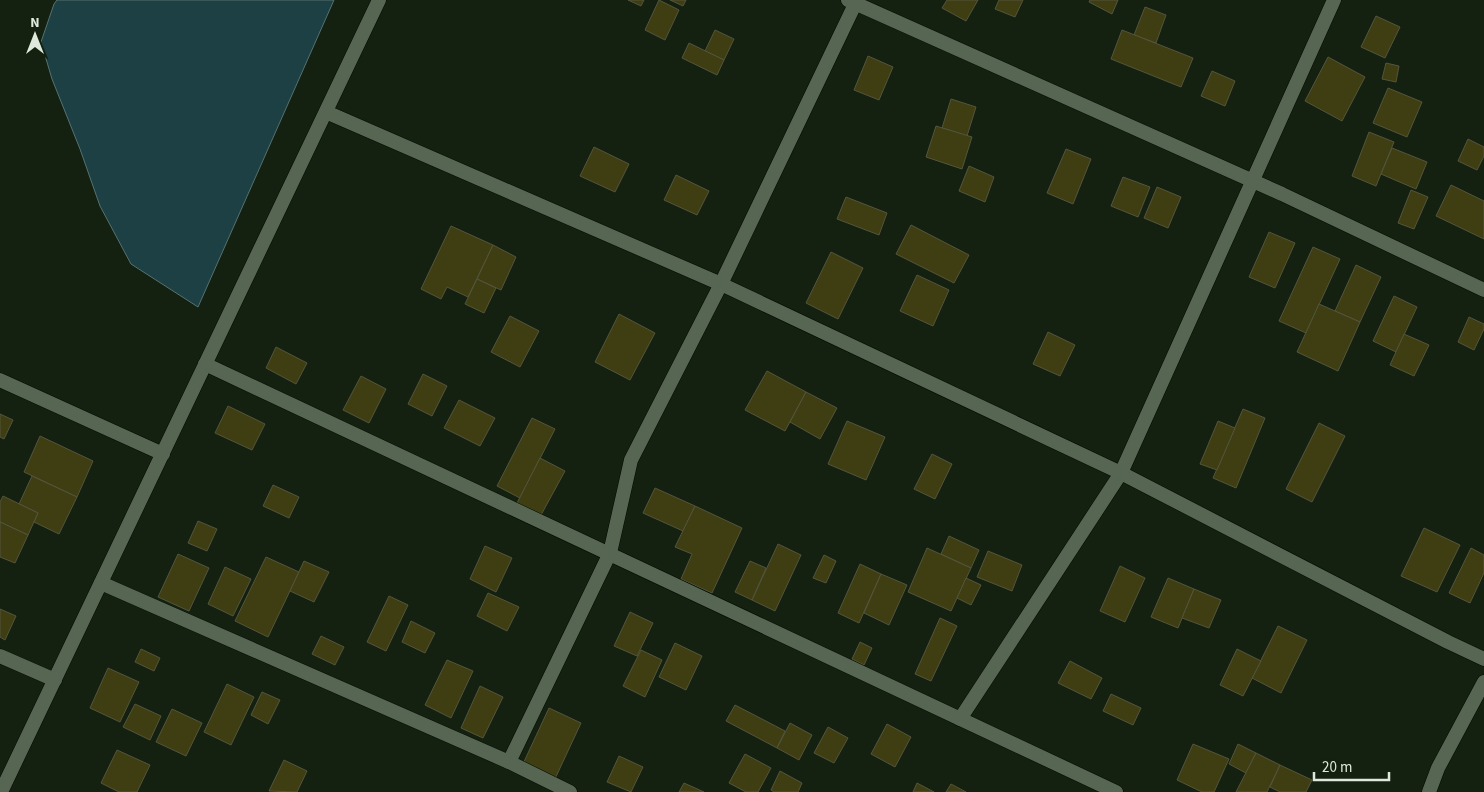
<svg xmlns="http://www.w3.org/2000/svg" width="1484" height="792" font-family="'Source Sans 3',sans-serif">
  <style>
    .water { fill: #1c4043; stroke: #567271 }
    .building { fill: #3f3e12; stroke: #54553d }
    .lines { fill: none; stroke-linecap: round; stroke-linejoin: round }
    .minor-casing { stroke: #020a01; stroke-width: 15 }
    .minor { stroke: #566652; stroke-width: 14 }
  </style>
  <rect width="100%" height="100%" fill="#142110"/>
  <!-- water -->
  <path class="water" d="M57 0H334L198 307 131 264 100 206 80 149 52 79 41 42 54 4Z"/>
  <!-- building -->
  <g class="building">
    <path d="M628 0H644L641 6Z"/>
    <path d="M659 0 679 10 665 40 645 30Z"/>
    <path d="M670 0H686L683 6Z"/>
    <path d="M947 0H978L966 21 942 8Z"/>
    <path d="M999 0H1023L1015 17 995 9Z"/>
    <path d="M1090 0H1118L1112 14 1089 2Z"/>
    <path d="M1145 7 1166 15 1156 43 1134 35Z"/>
    <path d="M1376 16 1400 27 1385 58 1361 47Z"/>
    <path d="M715 30 734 39 724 60 705 51Z"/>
    <path d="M1122 30 1193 58 1181 87 1111 59Z"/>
    <path d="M689 43 724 60 717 75 682 58Z"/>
    <path d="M868 56 893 67 879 100 854 90Z"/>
    <path d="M1328 57 1365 77 1342 121 1305 101Z"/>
    <path d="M1386 63 1399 66 1396 82 1382 79Z"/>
    <path d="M1212 71 1235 81 1225 106 1201 96Z"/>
    <path d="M1388 88 1422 102 1407 137 1373 123Z"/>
    <path d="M951 99 976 107 967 136 942 128Z"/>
    <path d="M936 126 972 137 962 169 926 157Z"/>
    <path d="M1369 132 1394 142 1376 186 1352 176Z"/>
    <path d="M1468 139 1484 147V156L1477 170 1458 161Z"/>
    <path d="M594 147 629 164 615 192 580 176Z"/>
    <path d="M1392 148 1427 162 1416 189 1381 174Z"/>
    <path d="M1066 149 1091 159 1073 204 1047 193Z"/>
    <path d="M969 166 994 177 985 202 959 191Z"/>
    <path d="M676 175 709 191 697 215 664 200Z"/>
    <path d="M1123 177 1150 187 1138 217 1111 206Z"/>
    <path d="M1451 185 1484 201V239L1436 216Z"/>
    <path d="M1157 187 1181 197 1168 228 1144 218Z"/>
    <path d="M1411 190 1428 197 1414 229 1398 223Z"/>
    <path d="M846 197 887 213 879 235 837 219Z"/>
    <path d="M911 225 969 255 954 283 896 254Z"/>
    <path d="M451 226 493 245 468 297 447 287 441 299 421 289Z"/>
    <path d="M1269 232 1295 243 1275 288 1249 277Z"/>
    <path d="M493 245 516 257 501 290 477 279Z"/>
    <path d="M1313 247 1340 259 1306 333 1279 321Z"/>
    <path d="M831 252 863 268 838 319 806 303Z"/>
    <path d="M1356 265 1381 277 1360 322 1335 311Z"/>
    <path d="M917 275 949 290 933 326 900 311Z"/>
    <path d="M477 279 496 288 484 313 465 304Z"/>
    <path d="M1394 296 1417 307 1396 352 1373 341Z"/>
    <path d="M1319 304 1360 322 1338 371 1297 352Z"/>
    <path d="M619 314 655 333 630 380 595 362Z"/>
    <path d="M510 316 539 331 520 367 491 352Z"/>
    <path d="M1469 317 1484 324V329L1474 350 1458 342Z"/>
    <path d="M1048 332 1075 345 1060 376 1033 364Z"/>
    <path d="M1404 334 1429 345 1414 376 1390 365Z"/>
    <path d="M276 347 307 363 296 384 266 368Z"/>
    <path d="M767 371 806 392 785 431 745 410Z"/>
    <path d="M423 374 447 386 432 416 408 404Z"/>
    <path d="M361 376 386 389 369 423 343 410Z"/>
    <path d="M806 392 837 408 820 439 790 422Z"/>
    <path d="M459 400 495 418 480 446 444 428Z"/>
    <path d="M228 406 265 424 252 450 215 433Z"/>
    <path d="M1243 409 1265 418 1236 488 1213 478Z"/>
    <path d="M0 414 13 420 4 439 0 437Z"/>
    <path d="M532 418 555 429 520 498 497 486Z"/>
    <path d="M847 421 885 437 866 480 828 464Z"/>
    <path d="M1218 421 1235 428 1217 470 1200 464Z"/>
    <path d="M1319 423 1345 436 1312 502 1286 489Z"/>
    <path d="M40 436 93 461 77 497 24 472Z"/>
    <path d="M932 454 952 464 935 499 914 489Z"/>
    <path d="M540 458 565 471 541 515 517 503Z"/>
    <path d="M32 476 77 497 59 534 34 522 38 513 19 504Z"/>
    <path d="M273 485 299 497 289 518 263 506Z"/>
    <path d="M655 488 695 506 683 531 643 513Z"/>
    <path d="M3 496 38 513 28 535 0 522V502Z"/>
    <path d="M695 506 742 528 712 593 681 579 692 554 675 547Z"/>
    <path d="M198 521 217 529 207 551 188 543Z"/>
    <path d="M0 522 28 535 15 563 0 557Z"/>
    <path d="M1424 528 1460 545 1437 592 1401 576Z"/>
    <path d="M949 536 979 550 971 568 941 554Z"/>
    <path d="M778 544 801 555 775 611 752 600Z"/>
    <path d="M485 546 512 558 496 592 470 579Z"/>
    <path d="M927 548 971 568 951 611 908 592Z"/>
    <path d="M1471 548 1484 555V573L1470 603 1449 593Z"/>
    <path d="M988 551 1022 565 1012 591 977 577Z"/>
    <path d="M178 554 209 568 189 611 158 597Z"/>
    <path d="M824 555 836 561 826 583 813 578Z"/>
    <path d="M266 557 299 572 268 637 235 621Z"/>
    <path d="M304 561 329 572 314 602 290 591Z"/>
    <path d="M750 561 766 568 752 600 735 592Z"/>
    <path d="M860 564 881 574 859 623 838 613Z"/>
    <path d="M1120 566 1145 578 1125 622 1100 611Z"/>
    <path d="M225 567 251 579 233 616 208 604Z"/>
    <path d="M881 574 907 585 889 625 864 613Z"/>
    <path d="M966 578 981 585 971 605 957 598Z"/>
    <path d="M1168 578 1194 589 1178 628 1151 617Z"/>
    <path d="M1194 589 1221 600 1209 628 1182 618Z"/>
    <path d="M488 593 519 607 507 631 477 616Z"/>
    <path d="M389 596 408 605 386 651 367 642Z"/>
    <path d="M0 609 16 616 5 640 0 637Z"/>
    <path d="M630 612 653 623 637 656 614 646Z"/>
    <path d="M940 618 957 626 931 681 915 674Z"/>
    <path d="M411 621 435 633 425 653 402 642Z"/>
    <path d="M1278 626 1307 640 1281 693 1252 678Z"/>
    <path d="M321 636 344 647 335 665 312 654Z"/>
    <path d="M860 642 872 648 864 665 852 659Z"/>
    <path d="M675 643 702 656 686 690 659 677Z"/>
    <path d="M141 649 160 658 154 671 135 662Z"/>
    <path d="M1237 649 1261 661 1243 696 1220 685Z"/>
    <path d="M641 650 662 660 645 697 623 686Z"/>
    <path d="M447 660 473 671 451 718 425 705Z"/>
    <path d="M1070 661 1102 678 1091 699 1058 683Z"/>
    <path d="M108 668 139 682 120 722 90 708Z"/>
    <path d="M227 684 254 697 231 745 204 732Z"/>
    <path d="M480 686 503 697 483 738 461 728Z"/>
    <path d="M262 692 280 700 268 724 251 715Z"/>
    <path d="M1111 694 1141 708 1133 725 1103 711Z"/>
    <path d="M135 704 161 716 150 740 123 727Z"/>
    <path d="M735 705 785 731 777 748 726 721Z"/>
    <path d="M549 708 581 723 554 781 522 766Z"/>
    <path d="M172 709 202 723 186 756 156 742Z"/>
    <path d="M790 723 812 735 799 760 777 748Z"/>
    <path d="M887 724 911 737 895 767 871 754Z"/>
    <path d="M828 727 848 738 834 763 814 753Z"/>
    <path d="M1193 744 1229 759 1214 792H1202L1177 780Z"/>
    <path d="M1238 744 1256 753 1246 773 1229 764Z"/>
    <path d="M117 750 150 765 137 792H119L101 783Z"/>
    <path d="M1256 753 1280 765 1267 792H1236Z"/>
    <path d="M745 754 771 768 758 792H746L729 783Z"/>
    <path d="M619 756 643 767 631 792 607 782Z"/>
    <path d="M284 760 307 771 297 792 269 791Z"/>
    <path d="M1280 765 1312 780 1306 792H1280L1270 787Z"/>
    <path d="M780 771 802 783 798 792H774L771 790Z"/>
    <path d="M684 783 704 792H679Z"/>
    <path d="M917 783 934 792H913Z"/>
    <path d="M951 784 966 792H946Z"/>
  </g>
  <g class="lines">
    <defs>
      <g id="minor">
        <path d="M848 0 1282 194 1484 290"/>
        <path d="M326 112 721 284 1121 473 1448 642 1484 659"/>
        <path d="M205 364 1116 792"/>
        <path d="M0 380 163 454"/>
        <path d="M101 583 509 762 570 792"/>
        <path d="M0 656 55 680"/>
        <path d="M960 719 1121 473 1334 0"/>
        <path d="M509 762 610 553 631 460 721 284 857 0"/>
        <path d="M1 792 379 0"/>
        <path d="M1429 792 1438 768 1484 682"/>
      </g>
    </defs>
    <!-- minor casing -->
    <use href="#minor" class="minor-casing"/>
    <!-- minor -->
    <use href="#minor" class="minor"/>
  </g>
  <!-- north arrow -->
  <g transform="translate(35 35)" stroke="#142110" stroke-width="4" paint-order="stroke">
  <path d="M0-4L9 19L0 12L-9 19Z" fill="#dfe8dd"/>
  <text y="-8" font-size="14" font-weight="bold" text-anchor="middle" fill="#dfe8dd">N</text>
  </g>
  <!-- scale -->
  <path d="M1314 772v8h75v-8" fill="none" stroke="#dfe8dd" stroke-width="2.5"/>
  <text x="1322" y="772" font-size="15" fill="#dfe8dd" stroke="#142110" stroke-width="4" paint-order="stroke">20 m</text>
</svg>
